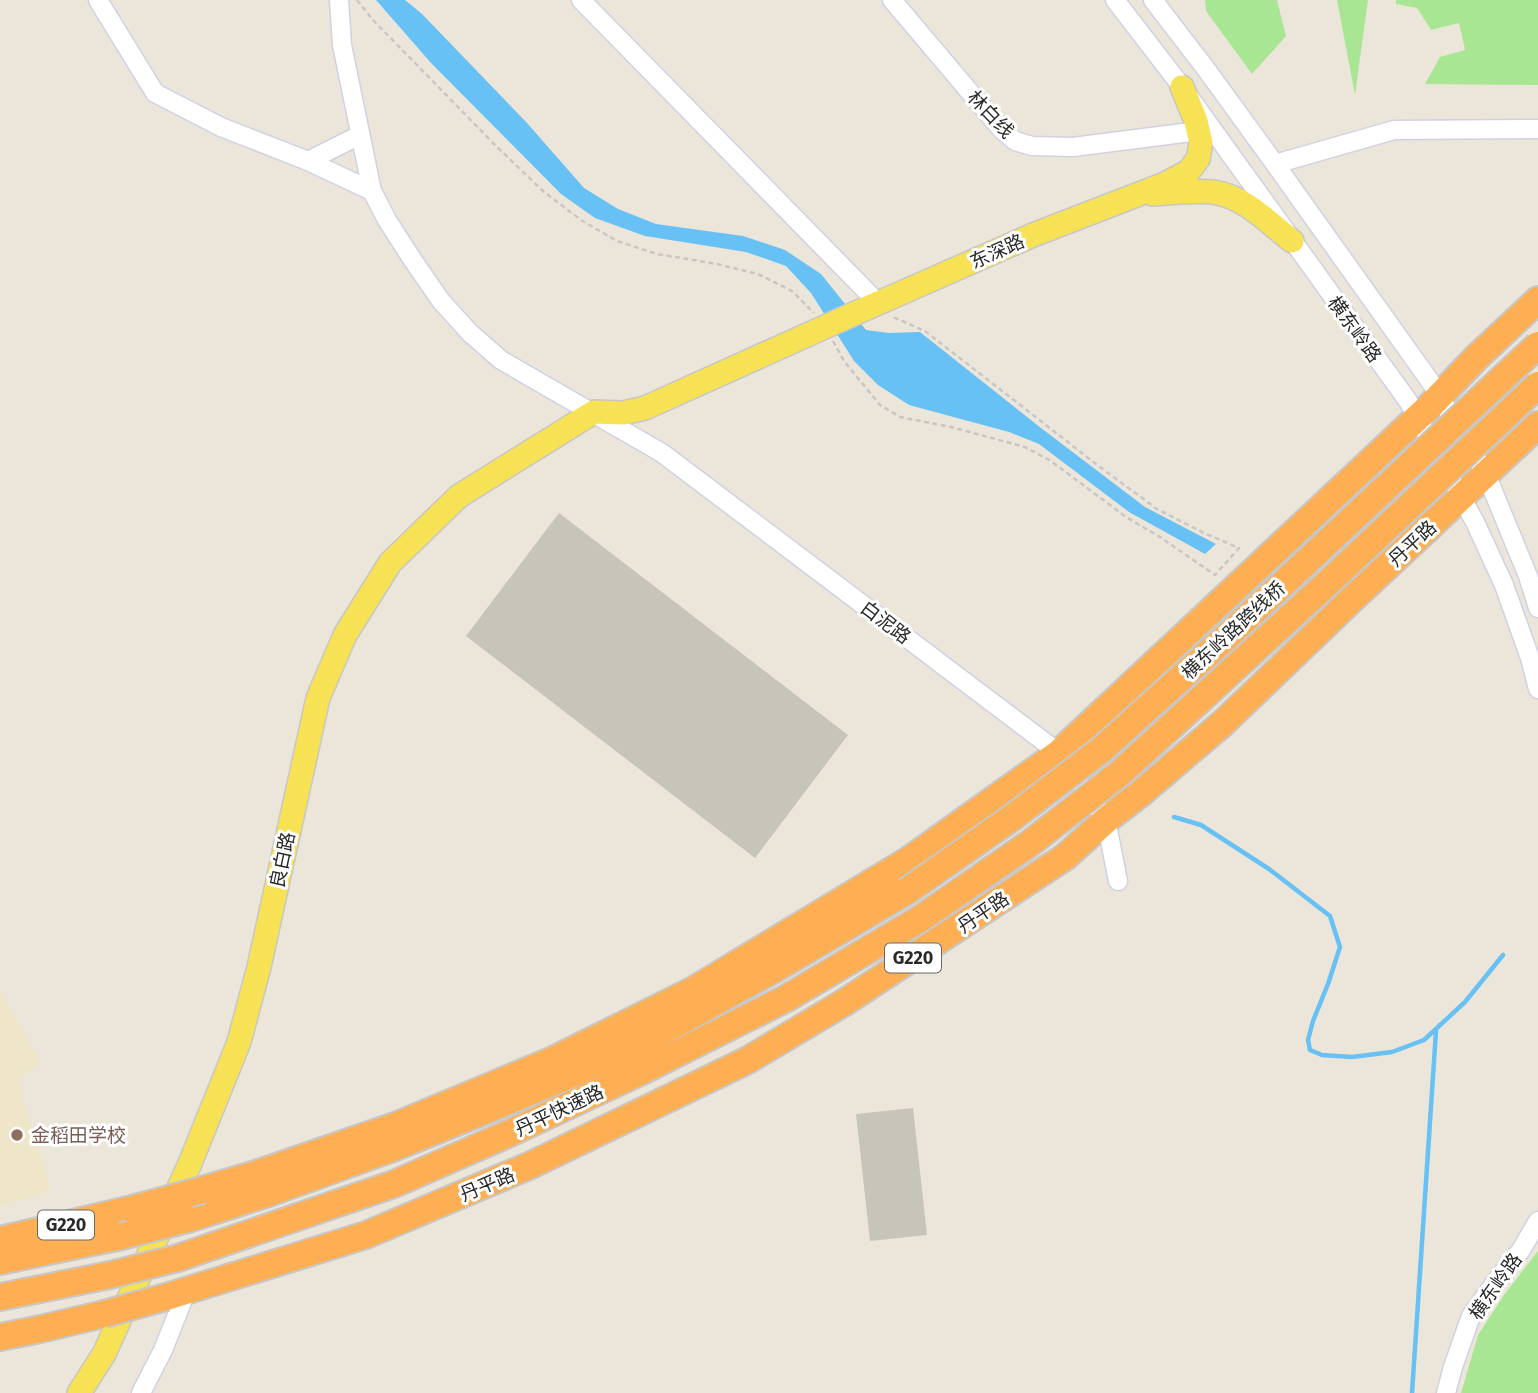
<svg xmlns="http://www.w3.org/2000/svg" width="1538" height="1393" font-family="'Fira Sans','Noto Sans SC',sans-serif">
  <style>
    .education { fill: #efe6c9 }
    .green { fill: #a8e694 }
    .water { fill: #68c1f4 }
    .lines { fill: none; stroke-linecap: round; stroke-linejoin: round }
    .stream { stroke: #68c1f4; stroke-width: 4.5 }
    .building { fill: #c7c4b9 }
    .minor-casing { stroke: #d0d1e3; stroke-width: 21 }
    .major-casing { stroke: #c7c7c7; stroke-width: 26 }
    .highway-casing { stroke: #c7c7c7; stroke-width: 30 }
    .path { stroke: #c7c7c7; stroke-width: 2.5; stroke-dasharray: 5 3.5; stroke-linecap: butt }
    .minor { stroke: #fff; stroke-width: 18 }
    .major { stroke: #f7e155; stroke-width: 23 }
    .highway { stroke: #ffaf53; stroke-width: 26 }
    .highway-bridge-casing { stroke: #c7c7c7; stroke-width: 30; stroke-linecap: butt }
    .highway-bridge { stroke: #ffaf53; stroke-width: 26 }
    .education-dot { fill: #8d6e63; stroke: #fff; stroke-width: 2.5 }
    .labels { text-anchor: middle; stroke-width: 6; stroke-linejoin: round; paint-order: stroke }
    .shield { fill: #fff; stroke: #696969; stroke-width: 2 }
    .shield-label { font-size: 18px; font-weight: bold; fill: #292929 }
    .street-label { font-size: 19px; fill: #292929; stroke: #fff }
    .education-label { font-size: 19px; fill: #785e54; stroke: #fff; text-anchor: start }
  </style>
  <rect width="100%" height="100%" fill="#ece6da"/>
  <!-- education -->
  <path class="education" d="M0 989 41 1063 18 1079 51 1191 0 1206Z"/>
  <!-- green -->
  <g class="green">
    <path d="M1205 0H1277L1286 36 1252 74 1206 11Z"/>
    <path d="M1337 0H1368L1355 95Z"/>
    <path d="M1396 0H1538V85L1425 84 1440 57 1465 50 1459 23 1431 30 1417 8 1396 4Z"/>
    <path d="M1538 1251V1393H1461L1478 1335 1504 1295Z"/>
  </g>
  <!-- water -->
  <path class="water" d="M376 0H405L422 14 527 123 584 188 618 209 656 224 743 236 785 250 821 274 866 330 889 333 920 332 1041 428 1145 507 1216 544 1205 554 1129 512 1039 444 1009 432 909 405 878 385 854 361 811 293 786 266 746 252 645 236 595 218 561 194 431 63Z"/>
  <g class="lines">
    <!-- stream -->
    <g class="stream">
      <path d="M1174 817 1201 825 1269 869 1330 916 1340 947 1328 984 1313 1021 1308 1040 1310 1050 1322 1055 1352 1057 1392 1052 1424 1040 1465 1002 1503 955"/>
      <path d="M1412 1393 1436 1031"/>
    </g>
  </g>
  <!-- building -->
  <g class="building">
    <path d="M559 513 848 735 755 858 466 636Z"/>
    <path d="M913 1108 927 1235 870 1241 856 1114Z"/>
  </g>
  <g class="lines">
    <defs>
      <g id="minor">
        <path d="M98 0 155 93 221 127 308 161 372 191"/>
        <path d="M339 0 342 45 372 191 387 220 412 259 441 301 470 333 501 360 662 453 1059 753 1106 820 1118 881"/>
        <path d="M581 0 878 303"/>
        <path d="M892 0 1002 130 1015 141 1032 146 1073 147 1199 131H1210"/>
        <path d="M1115 0 1182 87 1408 401 1475 522 1504 585 1530 658 1538 689"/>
        <path d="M1153 0 1206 69 1275 164 1432 384 1486 474 1528 576 1538 608"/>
        <path d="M308 161 360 135"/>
        <path d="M1275 164 1394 130 1538 129"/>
        <path d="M141 1393 163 1350 186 1292"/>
        <path d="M1446 1393 1453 1367 1471 1316 1497 1280 1521 1250 1538 1221"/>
      </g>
      <g id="major">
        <path d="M1153 194C1172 193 1194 190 1213 192 1244 196 1269 223 1292 241"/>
        <path d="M79 1393 104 1354 191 1161 239 1042 259 967 318 698 345 635 390 563 459 496 594 412 623 413 645 408 858 312 1033 235 1165 184 1189 171 1198 159 1201 143 1196 121 1182 87"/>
      </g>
      <g id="highway">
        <path d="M202 1190 253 1175 395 1126 553 1060 692 991 909 860 1059 753 1431 405 1477 357 1538 300"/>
        <path d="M188 1219 269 1193 393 1148 499 1105 629 1050 773 970 907 891"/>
        <path d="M0 1240 132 1209"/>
        <path d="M178 1258 394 1184 510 1133 640 1072 787 998 920 919"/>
        <path d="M0 1261 122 1236"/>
        <path d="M0 1297 110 1275"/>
        <path d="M166 1297 366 1235 531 1165 748 1060 845 1002 1065 857 1106 820 1141 793 1223 723 1347 604 1538 425"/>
        <path d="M0 1337 36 1330 104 1314"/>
      </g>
    </defs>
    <!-- minor casing -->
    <use href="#minor" class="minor-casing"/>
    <!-- major casing -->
    <use href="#major" class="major-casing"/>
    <!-- highway casing -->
    <use href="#highway" class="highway-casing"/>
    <!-- path -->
    <g class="path">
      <path d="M357 0 372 19 496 146 544 192 581 220 617 241 657 254 717 264 758 274 792 291 814 313"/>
      <path d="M833 341 844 361 880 405 900 417 951 427 1025 447 1051 461 1126 517 1160 537 1215 575 1239 548 1204 533 1157 509 1100 467 925 331 893 317"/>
    </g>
    <!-- minor -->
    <use href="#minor" class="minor"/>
    <!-- major -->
    <use href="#major" class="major"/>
    <!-- highway -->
    <use href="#highway" class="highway"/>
    <defs>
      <g id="highway-bridge">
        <path d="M907 891 1013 817 1101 750 1223 640 1538 345"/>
        <path d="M920 919 1029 844 1119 774 1332 579 1538 385"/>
        <path d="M132 1209 202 1190"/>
        <path d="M122 1236 188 1219"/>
        <path d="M110 1275 178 1258"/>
        <path d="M104 1314 166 1297"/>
      </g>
    </defs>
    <!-- highway-bridge casing -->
    <use href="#highway-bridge" class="highway-bridge-casing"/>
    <!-- highway-bridge -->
    <use href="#highway-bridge" class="highway-bridge"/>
  </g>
  <!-- markers -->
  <circle class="education-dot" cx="17" cy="1135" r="7"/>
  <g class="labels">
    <!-- shield labels -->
    <g class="shield">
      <rect x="885" y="943.5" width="56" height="29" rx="5"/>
      <rect x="38" y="1210.5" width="56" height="29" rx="5"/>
    </g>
    <g class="shield-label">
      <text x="913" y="964">G220</text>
      <text x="66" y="1231">G220</text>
    </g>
    <!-- street labels -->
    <g class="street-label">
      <text transform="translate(991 114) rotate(46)" y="7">林白线</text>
      <text transform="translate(997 251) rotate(-24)" y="7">东深路</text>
      <text transform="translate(1355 329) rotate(54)" y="7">横东岭路</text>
      <text transform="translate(1412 543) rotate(-43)" y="7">丹平路</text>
      <text transform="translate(886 622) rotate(37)" y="7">白泥路</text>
      <text transform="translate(1233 630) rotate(-43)" y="7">横东岭路跨线桥</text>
      <text transform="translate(282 860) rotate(-78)" y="7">良白路</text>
      <text transform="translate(983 912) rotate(-34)" y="7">丹平路</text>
      <text transform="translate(559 1110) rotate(-25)" y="7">丹平快速路</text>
      <text transform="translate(487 1184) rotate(-23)" y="7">丹平路</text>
      <text transform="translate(1495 1286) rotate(-55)" y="7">横东岭路</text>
    </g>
    <!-- education labels -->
    <g class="education-label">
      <text x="31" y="1142">金稻田学校</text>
    </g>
  </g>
</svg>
